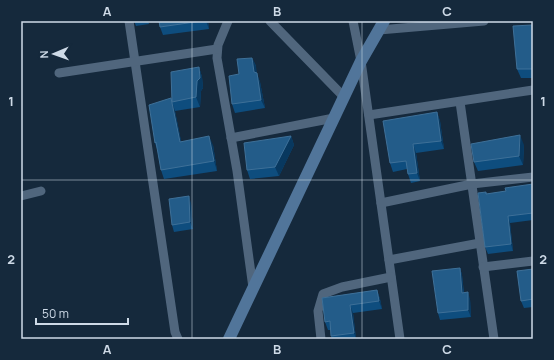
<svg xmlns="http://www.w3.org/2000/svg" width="554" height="360" font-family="Manrope,sans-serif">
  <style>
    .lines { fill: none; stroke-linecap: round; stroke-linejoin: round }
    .street { stroke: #50667d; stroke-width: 9 }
    .secondary { stroke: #51759a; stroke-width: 12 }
    .wall { fill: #0e4d7e }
    .shaded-wall { fill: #08385f }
    .building { fill: #235c89; stroke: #3e7098 }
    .grid { fill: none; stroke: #cedae7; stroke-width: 1; stroke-opacity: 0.55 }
    .neatline { fill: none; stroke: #cedae7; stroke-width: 1.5 }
    .grid-label { font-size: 13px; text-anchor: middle; font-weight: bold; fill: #cedae7 }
  </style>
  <rect width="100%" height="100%" fill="#15293c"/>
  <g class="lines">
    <!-- street -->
    <g class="street">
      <path d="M129 21 175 332 178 339"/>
      <path d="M228 21 218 45 217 58 237 171 253 288"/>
      <path d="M270 21 344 97"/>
      <path d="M353 21 361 61 400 339"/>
      <path d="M379 30 484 21"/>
      <path d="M59 73 217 49"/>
      <path d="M460 102 494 339"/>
      <path d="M369 115 533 90"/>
      <path d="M231 138 334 118"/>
      <path d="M21 196 41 191"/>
      <path d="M381 203 472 184 533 177"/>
      <path d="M389 260 480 243"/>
      <path d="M483 267 533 261"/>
      <path d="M321 339 318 311 323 294 342 287 391 277"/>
    </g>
    <!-- secondary -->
    <path class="secondary" d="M229 339 361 61 384 21"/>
  </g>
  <!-- wall -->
  <g class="wall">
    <path d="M134 21H148L149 24 136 26Z"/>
    <path d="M159 21H208L209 29 163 35 160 27Z"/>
    <path d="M533 27V78H521L517 69Z"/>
    <path d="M252 58 256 66V73L260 82 265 108 235 113 232 104Z"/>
    <path d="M199 67 202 77 203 88 201 91 200 107 175 111 181 141 213 145 217 171 164 179 161 170 158 152 155 143 172 100Z"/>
    <path d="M437 112 440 121 444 149 416 153 420 181 411 183 408 174 407 169 393 172 390 163Z"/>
    <path d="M291 136 294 145 279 176 250 179 247 170Z"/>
    <path d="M524 145 523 165 478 171 474 162Z"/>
    <path d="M533 184V220L510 223 513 251 488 254 485 247 486 192 487 194 506 191Z"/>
    <path d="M191 203 193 229 174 232 172 225Z"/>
    <path d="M460 268 462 275 464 293 470 299 471 317 440 320 438 313Z"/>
    <path d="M533 269V307L524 308 521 301Z"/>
    <path d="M377 290 380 299 382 309 353 313 356 339H332L331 336V330H328L325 322 322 298Z"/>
  </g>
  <!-- shaded-wall -->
  <g class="shaded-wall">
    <path d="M206 21H208L209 29Z"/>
    <path d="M252 58 256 66 258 81 254 72Z"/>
    <path d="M199 67 202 77 203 88 201 91 200 107 196 97Z"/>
    <path d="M257 73 260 82 265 108 261 100Z"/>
    <path d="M172 102 175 111 183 151 180 142Z"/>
    <path d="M437 112 440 121 444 149 441 141Z"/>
    <path d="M520 135 524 145 523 165 519 156Z"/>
    <path d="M209 136 213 145 217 171 214 161Z"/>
    <path d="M291 136 294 145 279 176 275 167Z"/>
    <path d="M413 144 416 153 420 181 417 173Z"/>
    <path d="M189 196 191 203 193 229 190 222Z"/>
    <path d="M508 216 510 223 513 251 511 244Z"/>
    <path d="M460 268 462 275 464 299 462 293Z"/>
    <path d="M377 290 380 299 382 309 379 301Z"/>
    <path d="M468 292 470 299 471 317 468 310Z"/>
    <path d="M350 305 353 313 356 339 354 333Z"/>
  </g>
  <!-- building -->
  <g class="building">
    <path d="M159 21H202L160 27Z"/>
    <path d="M532 25 533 32V69H517L513 26Z"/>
    <path d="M252 58 254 72 257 73 261 100 232 104 229 76 239 74 237 59Z"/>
    <path d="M199 67 200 78 197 81 196 97 172 102 171 72Z"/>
    <path d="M171 98 180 142 209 136 214 161 161 170 156 142 155 143 149 105Z"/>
    <path d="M437 112 441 141 413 144 417 173 408 174 406 161 390 163 383 121Z"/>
    <path d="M520 135 519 156 474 162 471 144Z"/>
    <path d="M291 136 275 167 247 170 244 143Z"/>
    <path d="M533 184V213L508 216 511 244 485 247 478 193 486 192V194L506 191 505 188Z"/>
    <path d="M189 196 190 222 172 225 169 199Z"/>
    <path d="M460 268 462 293 468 292V310L438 313 432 271Z"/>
    <path d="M533 269V299L521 301 517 271Z"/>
    <path d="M377 290 379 301 350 305 354 333 331 336 330 321 325 322 322 298Z"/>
  </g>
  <!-- grid -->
  <path class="grid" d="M192 21V339M362 21V339M21 180H533"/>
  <!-- border -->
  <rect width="554" height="360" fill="none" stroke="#15293c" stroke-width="44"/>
  <!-- north arrow -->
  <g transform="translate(54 54) rotate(268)" stroke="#15293c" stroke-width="3" paint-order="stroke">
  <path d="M0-3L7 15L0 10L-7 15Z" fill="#cedae7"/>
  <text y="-6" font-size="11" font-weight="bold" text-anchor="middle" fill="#cedae7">N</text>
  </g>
  <!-- scale -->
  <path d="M36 318v6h92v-6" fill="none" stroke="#cedae7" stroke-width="2"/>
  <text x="42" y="318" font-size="12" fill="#cedae7" stroke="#15293c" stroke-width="3" paint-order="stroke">50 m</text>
  <rect x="22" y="22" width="510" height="316" class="neatline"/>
  <g class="grid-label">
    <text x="107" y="16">A</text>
    <text x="277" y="16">B</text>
    <text x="447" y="16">C</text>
    <text x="11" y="106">1</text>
    <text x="543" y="106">1</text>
    <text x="11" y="264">2</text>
    <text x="543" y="264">2</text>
    <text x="107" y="354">A</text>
    <text x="277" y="354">B</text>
    <text x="447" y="354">C</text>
  </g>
</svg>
